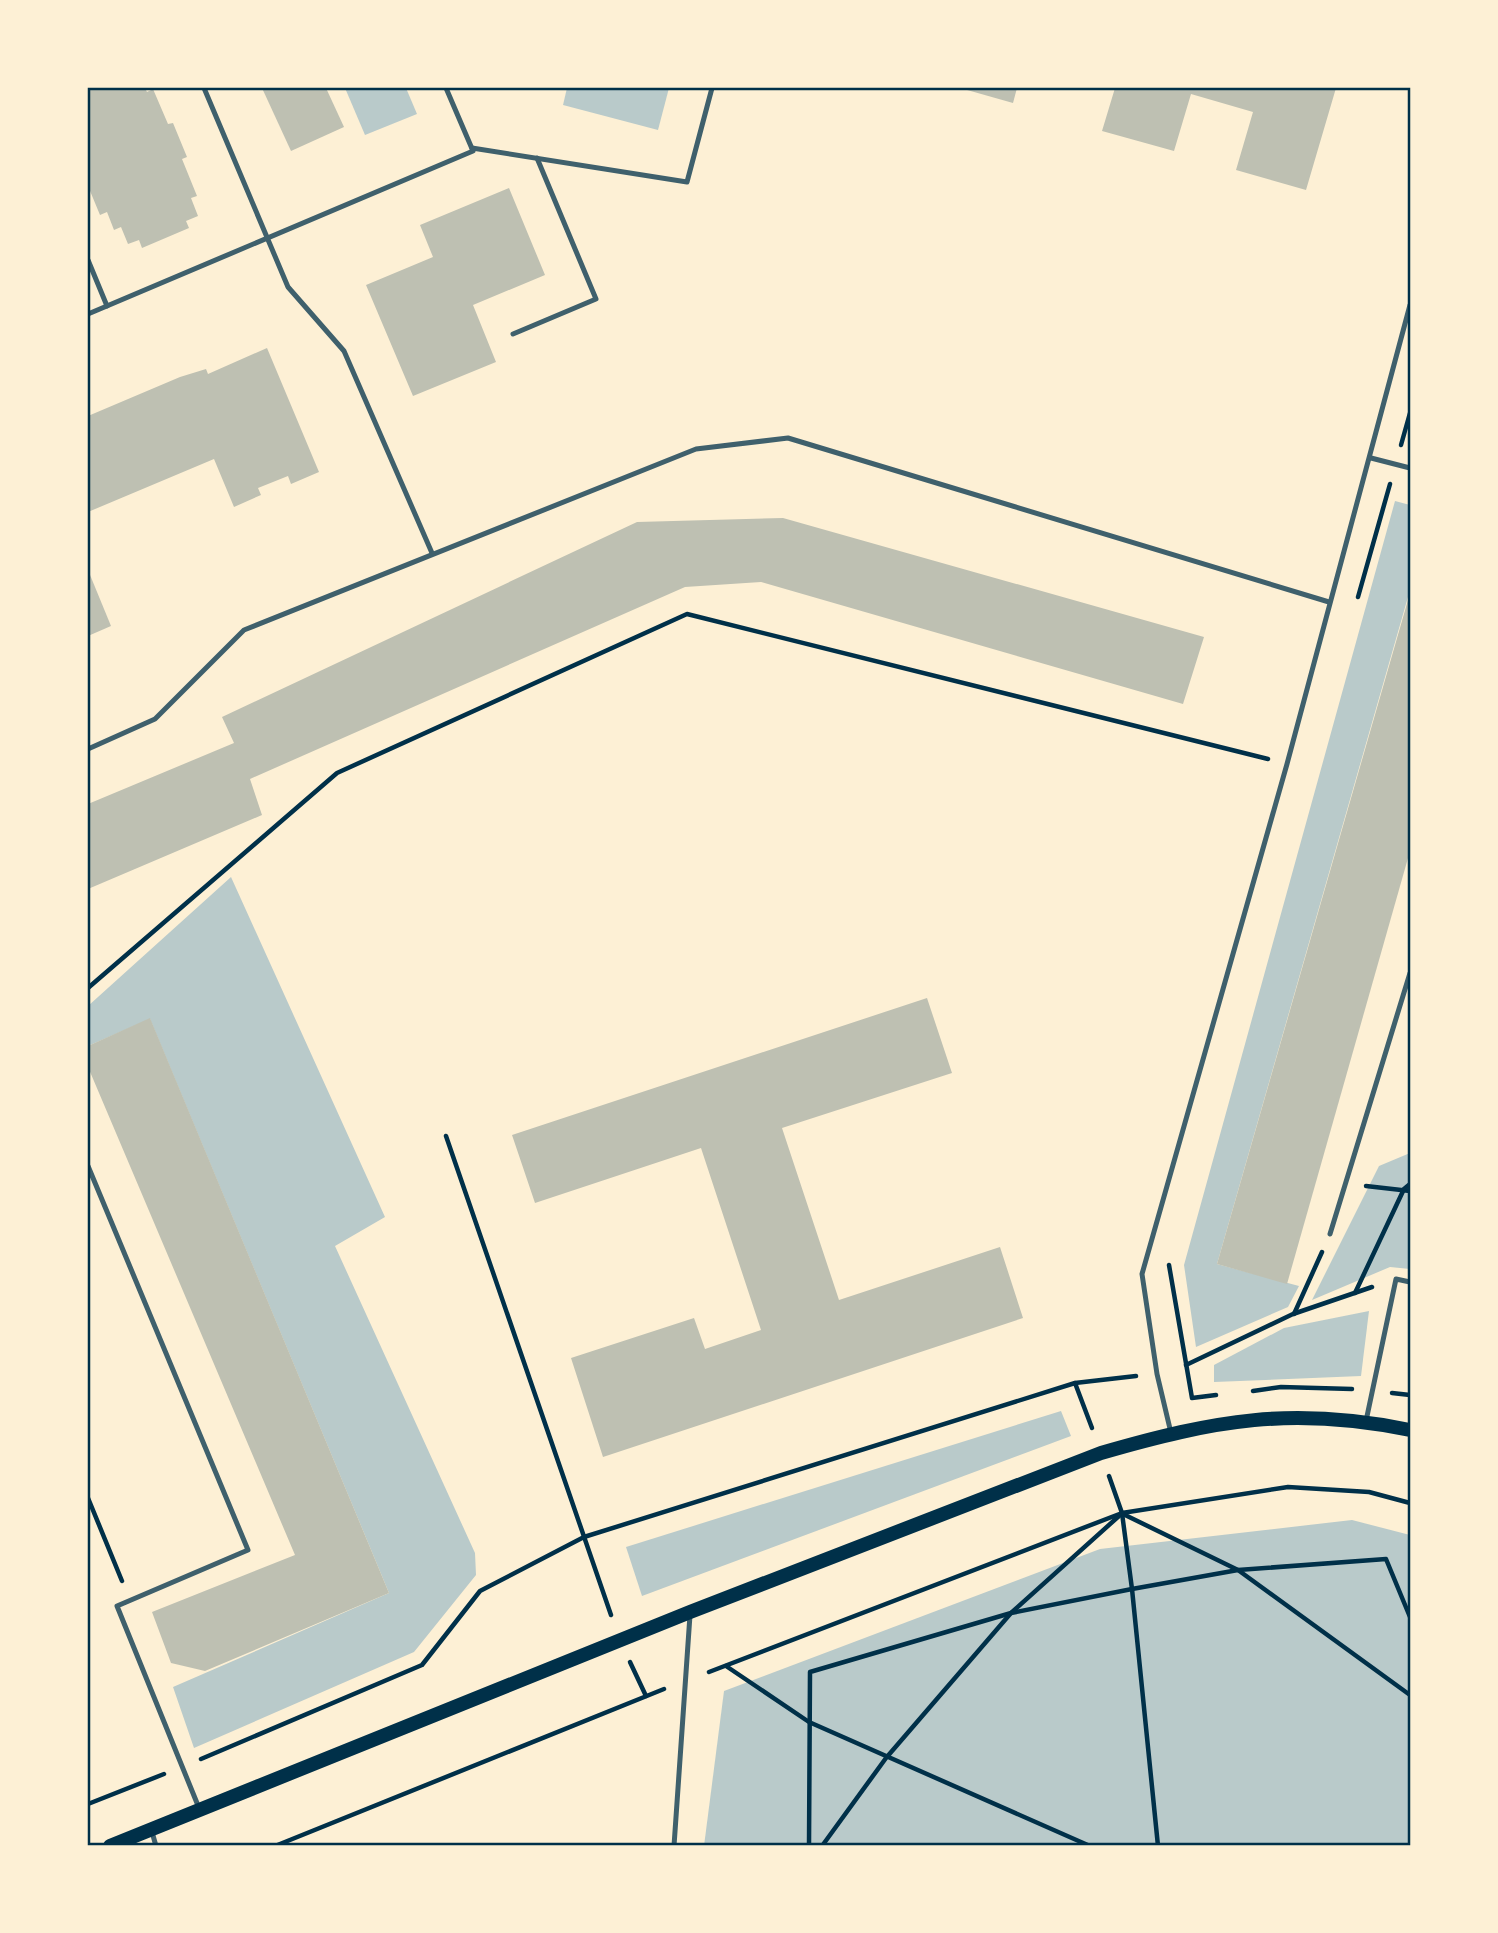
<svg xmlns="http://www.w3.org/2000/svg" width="1498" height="1933" font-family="'Work Sans',sans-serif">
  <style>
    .green { fill: #b9caca }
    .building { fill: #bec0b2 }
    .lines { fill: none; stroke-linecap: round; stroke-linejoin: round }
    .path { stroke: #003049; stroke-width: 4.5 }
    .service { stroke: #3f606c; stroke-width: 5 }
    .secondary { stroke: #003049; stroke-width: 14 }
    .neatline { fill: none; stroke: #003049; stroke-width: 2.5 }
  </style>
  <rect width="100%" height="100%" fill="#fdf0d5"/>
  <!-- green -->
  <g class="green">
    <path d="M345 88H406L417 114 365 135Z"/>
    <path d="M567 88H669L658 130 563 105Z"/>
    <path d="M1395 501 1410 505V590L1217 1264 1299 1286 1288 1307 1196 1347 1184 1265Z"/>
    <path d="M231 877 385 1217 335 1246 475 1553 476 1575 414 1652 194 1748 173 1687 389 1593 150 1019 88 1046V1006Z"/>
    <path d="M1410 1153V1269L1390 1267 1312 1300 1379 1166Z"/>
    <path d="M1369 1311 1361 1376 1214 1382V1365L1284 1328Z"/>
    <path d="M1061 1411 1071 1436 642 1596 626 1547Z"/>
    <path d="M1352 1520 1410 1535V1845L704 1846 724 1691 1100 1549Z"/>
  </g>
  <!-- building -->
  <g class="building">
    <path d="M88 88H145L147 92 153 89 168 124 173 123 187 157 182 159 197 196 191 198 198 216 186 221 189 228 142 248 139 240 128 244 121 227 114 230 107 212 100 215 88 186Z"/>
    <path d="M262 88H326L344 127 291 151Z"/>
    <path d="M960 88H1017L1013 103Z"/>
    <path d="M1115 88H1336L1306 190 1236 170 1253 112 1191 94 1174 151 1102 131Z"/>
    <path d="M509 188 545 275 473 305 496 362 413 396 366 285 433 257 420 225Z"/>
    <path d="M267 348 319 472 291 484 288 476 258 488 261 495 234 507 214 459 88 512V416L180 377 206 369 208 374Z"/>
    <path d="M783 518 1204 637 1183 704 761 582 685 587 250 779 262 815 88 889V804L234 743 222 717 637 522Z"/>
    <path d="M88 570 111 626 88 636Z"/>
    <path d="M1410 593V851L1287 1284 1217 1264Z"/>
    <path d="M927 998 952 1073 782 1128 839 1300 1000 1247 1023 1318 603 1457 571 1358 694 1318 705 1349 761 1330 701 1148 535 1203 512 1135Z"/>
    <path d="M150 1018 389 1593 205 1671 171 1663 152 1612 295 1555 88 1067V1046Z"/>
  </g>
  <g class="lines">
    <!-- path -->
    <g class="path">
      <path d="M1401 445 1410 413"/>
      <path d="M1358 597 1390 484"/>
      <path d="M88 988 337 773 687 614 1268 759"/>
      <path d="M446 1136 611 1615"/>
      <path d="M1366 1186 1410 1191"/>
      <path d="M1169 1265 1192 1398 1216 1395"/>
      <path d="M1355 1293 1404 1189 1410 1184"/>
      <path d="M1294 1314 1322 1252"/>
      <path d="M1186 1365 1293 1314 1372 1287"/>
      <path d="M1075 1383 1092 1428"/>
      <path d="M1253 1391 1281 1387 1352 1389"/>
      <path d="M1392 1393 1410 1395"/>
      <path d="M1109 1476 1122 1513 1132 1589 1158 1846"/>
      <path d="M88 1498 122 1581"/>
      <path d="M1123 1514 1238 1570 1410 1695"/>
      <path d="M630 1662 646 1696"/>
      <path d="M726 1666 809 1722 1090 1846"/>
      <path d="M709 1672 1122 1513 1288 1487 1369 1492 1410 1503"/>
      <path d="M201 1759 422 1665 480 1591 584 1537 1075 1383 1136 1376"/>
      <path d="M88 1804 164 1774"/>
      <path d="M275 1846 664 1689"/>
      <path d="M809 1846 810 1672 1011 1613 1132 1589 1238 1570 1386 1559 1410 1617"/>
      <path d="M822 1846 886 1758 1011 1613 1119 1516"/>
    </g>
    <!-- service -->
    <g class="service">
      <path d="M204 88 288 287 344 351 432 553"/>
      <path d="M472 148 687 182 712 88"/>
      <path d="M88 260 107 306"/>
      <path d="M88 314 473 151 446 88"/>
      <path d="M513 334 596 299 537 158"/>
      <path d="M1371 458 1410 468"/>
      <path d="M88 749 155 719 244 630 696 449 788 438 1329 602"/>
      <path d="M88 1166 248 1550 117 1606 199 1808"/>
      <path d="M1330 1234 1410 973"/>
      <path d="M1366 1421 1396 1279 1410 1282"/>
      <path d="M1171 1433 1157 1374 1142 1274 1287 764 1410 305"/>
      <path d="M152 1832 156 1846"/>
      <path d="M674 1846 690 1615"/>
    </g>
    <!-- secondary -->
    <path class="secondary" d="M110 1846 690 1612 1101 1453C1215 1420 1292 1406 1410 1430"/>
  </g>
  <!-- border -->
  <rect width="1498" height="1933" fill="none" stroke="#fdf0d5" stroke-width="178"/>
  <rect x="89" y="89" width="1320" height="1755" class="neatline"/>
</svg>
